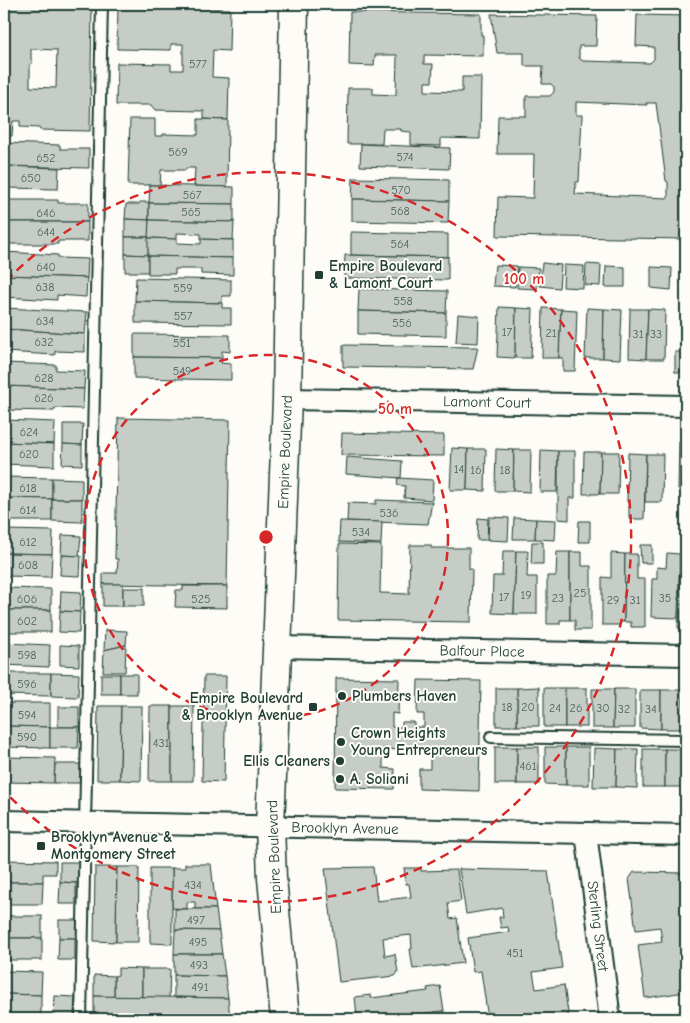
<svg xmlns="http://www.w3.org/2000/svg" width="690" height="1023" font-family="'Comic Neue',sans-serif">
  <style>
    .building { fill: #c6cdc7; stroke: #1f3d34; fill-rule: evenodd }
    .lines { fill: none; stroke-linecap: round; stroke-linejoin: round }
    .lane-casing { stroke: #1f3d34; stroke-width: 14 }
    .street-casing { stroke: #1f3d34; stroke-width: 24 }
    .secondary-casing { stroke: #1f3d34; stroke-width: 31 }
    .lane { stroke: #fdfcf7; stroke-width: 10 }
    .street { stroke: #fdfcf7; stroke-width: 20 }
    .secondary { stroke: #fdfcf7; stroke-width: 28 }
    .ring { fill: none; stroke: #d62828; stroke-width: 2.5; stroke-dasharray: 9 6 }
    .poi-dot { fill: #1f3d34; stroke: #fdfcf7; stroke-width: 2 }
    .labels { text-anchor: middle; stroke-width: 4; stroke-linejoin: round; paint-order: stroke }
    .number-label { font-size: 12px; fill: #496159 }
    .poi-label { font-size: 15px; font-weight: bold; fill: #1f3d34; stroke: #fdfcf7; text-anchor: start }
    .street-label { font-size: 15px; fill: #1f3d34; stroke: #fdfcf7 }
    .centre { fill: #d62828; stroke: #fdfcf7; stroke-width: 2.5 }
    .ring-label { font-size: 15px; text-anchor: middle; font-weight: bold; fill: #d62828; stroke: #fdfcf7; stroke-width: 4; stroke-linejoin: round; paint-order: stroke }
  </style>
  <rect width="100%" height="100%" fill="#fdfcf7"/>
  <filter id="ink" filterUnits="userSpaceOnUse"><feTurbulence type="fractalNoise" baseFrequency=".02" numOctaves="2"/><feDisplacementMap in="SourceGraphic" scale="10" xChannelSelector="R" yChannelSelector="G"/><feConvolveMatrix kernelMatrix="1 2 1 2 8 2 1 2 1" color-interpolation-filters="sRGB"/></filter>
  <g filter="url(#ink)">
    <!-- building -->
    <g class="building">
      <path d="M4 5 92 6 90 131 40 130 39 128 20 127V121H13L12 136 4 135ZM31 49 57 50 56 88 30 87V64L33 62 31 59Z"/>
      <path d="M118 7 230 9 229 51 213 50 212 77 229 78 228 120 204 119V111L155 110 151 105H116L117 63 171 64V70H183V44H171V50L117 49Z"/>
      <path d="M350 12 481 14V35H483V56L424 55V64H433L432 82H425V91L462 92V77H481L480 139 441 138V146L411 145V132L401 131V129H383L382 144H347L348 88H373V94L396 95 397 55H375L374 66 349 65Z"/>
      <path d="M491 14 597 16 596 46H579V58L583 61 650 63 654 59V47L636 46 637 15 686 16V239L497 236 498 197 533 198 534 154H497L498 116H526V96H550L554 92V87L551 84H542L543 66H524V53H497ZM576 102 647 105 646 103H656L666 181 668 182V198L575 194 576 182H579L582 115H576Z"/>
      <path d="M130 119H155V136H163V134L198 135V119L228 120 227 187 194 186 195 168H186V170H161L160 185H128Z"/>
      <path d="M4 143 60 145V149H89V168L4 166Z"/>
      <path d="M361 144 450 148 449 169 360 166Z"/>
      <path d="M4 166 59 168 58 189 4 188Z"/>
      <path d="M353 178 449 180V201L352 199Z"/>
      <path d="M150 185 234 187V204L149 203Z"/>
      <path d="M352 199 449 201 448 223 352 221Z"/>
      <path d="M4 200H58V203H88V222H4Z"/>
      <path d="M140 202H149V220L125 219 126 204H139Z"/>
      <path d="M149 203 234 204V222L149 220Z"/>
      <path d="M125 219 149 220V237H125Z"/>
      <path d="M149 220 234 222 233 240 201 239V234L177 233V239L148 238Z"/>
      <path d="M4 222H88V241H58V244H4Z"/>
      <path d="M351 232 448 234V257L351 255Z"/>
      <path d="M125 237H149L148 255 125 254Z"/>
      <path d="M148 238 177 239V243L201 244V239L233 240V258L148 256Z"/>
      <path d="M4 252 58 255V258L88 259 87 278 4 275Z"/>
      <path d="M125 254 148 255V272H125Z"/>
      <path d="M345 255 448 257V280L344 278Z"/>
      <path d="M148 256 233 258V275L201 274V269H175V274H148Z"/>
      <path d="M542 263 561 265 559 288 540 286Z"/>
      <path d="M586 264 601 265 600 286 585 285Z"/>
      <path d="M495 265 517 266 515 287 493 286Z"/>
      <path d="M564 265 584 266 583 288 563 287Z"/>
      <path d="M606 266 625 267V287H605Z"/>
      <path d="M518 267 539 268 537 289 517 288Z"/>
      <path d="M651 267 672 268 671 290 651 288Z"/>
      <path d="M4 275 87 278 86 297 57 295V300L4 297Z"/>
      <path d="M136 278 231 280V296H222V303L135 301Z"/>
      <path d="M359 289 447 291 446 313 358 311Z"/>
      <path d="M135 301 222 303V308H231V324L135 323Z"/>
      <path d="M499 307 516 308 515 358 497 357Z"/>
      <path d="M4 308 87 312 85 334 4 329Z"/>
      <path d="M516 308 533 309 531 358H515Z"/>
      <path d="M543 308 561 309 559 358H542Z"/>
      <path d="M587 308 604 309 603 358H585Z"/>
      <path d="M561 309 577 310 575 371H563V358H559Z"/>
      <path d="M604 309 622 310 620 359 603 358Z"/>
      <path d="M630 309H648L646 359 629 358Z"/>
      <path d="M648 309 665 310 664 359H646Z"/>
      <path d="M358 311 446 313V336L358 334Z"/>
      <path d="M458 314 479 316 478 343 456 342Z"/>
      <path d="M4 329 85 334V352L55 351V355L4 352Z"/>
      <path d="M134 334 230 335V352L222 351V358L134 357Z"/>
      <path d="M343 345 473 347H478L473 369 343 367Z"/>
      <rect x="675" y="352" width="11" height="20"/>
      <path d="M134 357 222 358 221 363 231 364V380L134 378Z"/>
      <path d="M4 363 56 365V370L85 371 84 389 4 386Z"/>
      <path d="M4 386 84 389 83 409 55 408 54 411 4 410Z"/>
      <path d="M118 418 230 420 227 586 103 584V573H117L118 559H115Z"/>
      <path d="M4 420 55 422 54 444 4 442Z"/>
      <path d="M63 424H83L82 445 63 444Z"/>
      <path d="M342 433 444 435V456L341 455Z"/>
      <path d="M679 441H686V489H678Z"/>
      <path d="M4 442 54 444V466L4 464Z"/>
      <path d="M63 444 82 445V465L62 464Z"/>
      <path d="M452 448 468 449 467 490H450Z"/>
      <path d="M468 449H486L485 491 467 490Z"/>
      <path d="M496 449 514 450 513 491H495Z"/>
      <path d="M514 450H531L530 492 513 491Z"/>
      <path d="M541 450 558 451 557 492H540Z"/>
      <path d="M558 451H575V498H569V520L558 519Z"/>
      <path d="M584 452H601L600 494H583Z"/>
      <path d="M601 452H619L618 494H600Z"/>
      <path d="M628 453 646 454 644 519H629V502H627Z"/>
      <path d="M646 454H663L662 502H645Z"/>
      <path d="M347 457 402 461 401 478 346 474Z"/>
      <path d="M4 477 52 478V499L4 498Z"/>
      <path d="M52 478 82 479V499H52Z"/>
      <path d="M398 478 433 480 432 500 404 498 405 486 397 485Z"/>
      <path d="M4 498 52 499V521H4Z"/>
      <path d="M685 498H686V547H684Z"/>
      <path d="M52 499H82V522L52 521Z"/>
      <path d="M376 500 432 502 428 524 347 521 348 503 376 504Z"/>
      <path d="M489 517 509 518 508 541 488 540Z"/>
      <path d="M478 518 488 519 487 540H477Z"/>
      <path d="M514 518 536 519 535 539H513Z"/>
      <path d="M536 519 556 520 555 540 535 539Z"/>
      <path d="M340 521 382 522 381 544 339 542Z"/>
      <path d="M579 521H590V542H578Z"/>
      <path d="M4 530 53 531 52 554 4 553Z"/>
      <path d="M62 535 81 536 79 556 61 555Z"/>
      <path d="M532 542H543V564H531Z"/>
      <path d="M339 544 381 545 380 593 409 594 410 545H431V548H469V569H472L471 622 338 620Z"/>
      <path d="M640 545H652V563H641Z"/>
      <path d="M503 551H516L514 614 492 613 493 576H502Z"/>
      <path d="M516 551H528L527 577H537V614H514Z"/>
      <path d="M557 552H570V620H560V624H547V576H556Z"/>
      <path d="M570 552H582V566H591V630H575V620H570Z"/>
      <path d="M4 553 52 554 51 577 4 576Z"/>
      <path d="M611 553 625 554 624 622H620V625H602V577L611 578Z"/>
      <path d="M667 553 680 554 678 618 651 617 652 579H657V567L666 568Z"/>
      <path d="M625 554H637V579H645V627H631V622H624Z"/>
      <path d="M680 554H686V629L678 628Z"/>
      <path d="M61 555 81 556 80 576 60 575Z"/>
      <rect x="103" y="584" width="20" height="22"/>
      <path d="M183 586H227V608L175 607 176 590H183Z"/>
      <path d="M4 588 51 589V610H4Z"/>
      <rect x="123" y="588" width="21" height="18"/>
      <path d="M61 591 81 592 80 612 60 611Z"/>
      <rect x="4" y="610" width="47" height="22"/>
      <path d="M60 611 80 612 79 633 59 632Z"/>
      <path d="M105 630 127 631 126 645 104 650Z"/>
      <path d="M4 643 50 645 49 667 4 665Z"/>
      <path d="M60 645 79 646V666L60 665Z"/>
      <path d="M126 645 125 672H103L104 650Z"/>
      <path d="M4 673H51V696L4 695Z"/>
      <path d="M51 673 79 674 78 697 51 696Z"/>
      <rect x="101" y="674" width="19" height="20"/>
      <rect x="120" y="674" width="17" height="20"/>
      <path d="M204 676H226L224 782 202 781Z"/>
      <path d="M336 678 399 679 398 714 392 713V727H402V722H414V727H424V714H417L418 680 481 681 479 791 419 789V769H430V749L409 752 383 748V768L395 769 394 789 335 788Z"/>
      <path d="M539 687V726H517V688Z"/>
      <rect x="496" y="688" width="21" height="38"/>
      <rect x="544" y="688" width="21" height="39"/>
      <rect x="565" y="688" width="22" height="39"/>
      <path d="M592 689H614L613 728H592Z"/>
      <path d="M614 689H635V728H613Z"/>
      <path d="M640 690H661V729L640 728Z"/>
      <rect x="661" y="690" width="22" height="39"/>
      <path d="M4 703H50V727L4 726Z"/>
      <path d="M98 706H121L120 780H97Z"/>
      <path d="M121 706H142L141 781 120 780Z"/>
      <path d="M150 706H172V781H149Z"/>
      <path d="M172 706H194L193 781H172Z"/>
      <rect x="58" y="707" width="21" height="20"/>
      <path d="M4 726 50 727V748L4 747Z"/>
      <path d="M50 727H79L78 748H50Z"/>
      <rect x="495" y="747" width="22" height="37"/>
      <rect x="517" y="747" width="22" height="37"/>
      <path d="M545 747H566V785L545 784Z"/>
      <rect x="566" y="747" width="23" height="38"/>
      <path d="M594 748 617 749 616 787H593Z"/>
      <path d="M617 749H638L637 788 616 787Z"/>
      <rect x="643" y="749" width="22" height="38"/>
      <rect x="665" y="749" width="21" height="38"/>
      <path d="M4 757 55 758 54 783 4 782Z"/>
      <path d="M55 764H82V783H54Z"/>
      <path d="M4 860 56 861V874H43V882H4Z"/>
      <path d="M60 862H81V883L60 882Z"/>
      <path d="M185 864H211L216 909H195V902H187V909L172 908V868H185Z"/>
      <path d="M95 867H117L116 942 94 941Z"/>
      <path d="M117 867H139L138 942H116Z"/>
      <path d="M373 867 377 901 411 897 409 884H406L404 868H421V871L457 870 461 901 448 903 450 919 457 918 463 963 413 969 410 949H412L411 935 383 938 385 956 395 954 398 972 395 976 339 982 325 868Z"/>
      <path d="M150 868H172V944L150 943Z"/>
      <path d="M459 869 548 871 562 968 533 972 536 989 564 985 569 1019H488L481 971 473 972 468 938 509 932 508 927 501 928 499 917H503L502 908 466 914Z"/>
      <path d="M634 872 686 873V967L682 968 685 992 645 998 638 945 662 942 660 927 636 930 629 879Z"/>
      <path d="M4 882H43L42 904H4Z"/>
      <path d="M60 882 76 883V904H59Z"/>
      <path d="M175 909H216L219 931 175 930Z"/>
      <rect x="4" y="916" width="38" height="22"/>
      <rect x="59" y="920" width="19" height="18"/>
      <path d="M175 930 219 931 222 954H174Z"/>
      <rect x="4" y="938" width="38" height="22"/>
      <path d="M59 938H75V960H58Z"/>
      <path d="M174 954H222L225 976 174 975Z"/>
      <path d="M118 968 142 969V997H114V976L118 975Z"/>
      <path d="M142 969H170L169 998 142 997Z"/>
      <path d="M4 971 42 972 41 995 4 994Z"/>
      <path d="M94 975 114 976V997L94 996Z"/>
      <path d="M174 975 225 976 228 998 174 997Z"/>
      <path d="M440 986 444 1011 380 1019H361L360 1015 357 1016 355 997 371 995V998L428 991 427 988Z"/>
      <path d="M4 994 41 995V1018L4 1015Z"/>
      <path d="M55 996 75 997 74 1017 54 1016Z"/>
      <path d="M94 996 228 998 230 1019H94Z"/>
      <path d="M444 1011 445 1019H380Z"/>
      <path d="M686 1011V1019H648V1016Z"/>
    </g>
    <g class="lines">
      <defs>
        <g id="lane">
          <path d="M491 737 686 740"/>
          <path d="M81 1019 102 4"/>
        </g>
        <g id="street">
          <path d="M287 399 686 406"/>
          <path d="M278 647 686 655"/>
          <path d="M4 821 686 835"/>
          <path d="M586 833 610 1019"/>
        </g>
        <path id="secondary" d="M285 1019 272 878 270 826 287 399 294 4"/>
      </defs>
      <!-- lane casing -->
      <use href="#lane" class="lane-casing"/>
      <!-- street casing -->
      <use href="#street" class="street-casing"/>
      <!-- secondary casing -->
      <use href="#secondary" class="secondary-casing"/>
      <!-- lane -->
      <use href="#lane" class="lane"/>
      <!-- street -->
      <use href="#street" class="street"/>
      <!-- secondary -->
      <use href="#secondary" class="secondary"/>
    </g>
  </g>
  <!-- distance rings -->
  <g class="ring">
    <circle cx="266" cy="537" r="182"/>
    <path d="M6 281A365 365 0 1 1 6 793"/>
  </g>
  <!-- markers -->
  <g class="poi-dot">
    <rect x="314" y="270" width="10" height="10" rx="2.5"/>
    <circle cx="342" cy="696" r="5"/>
    <rect x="308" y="702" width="10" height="10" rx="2.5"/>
    <circle cx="341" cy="742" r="5"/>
    <circle cx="340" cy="761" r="5"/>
    <circle cx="340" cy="779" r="5"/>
    <rect x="36" y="841" width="10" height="10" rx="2.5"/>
  </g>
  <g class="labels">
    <!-- number labels -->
    <g class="number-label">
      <text x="198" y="68">577</text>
      <text x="178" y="156">569</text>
      <text x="405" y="161">574</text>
      <text x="46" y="162">652</text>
      <text x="31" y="182">650</text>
      <text x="401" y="194">570</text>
      <text x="192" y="199">567</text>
      <text x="400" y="215">568</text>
      <text x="191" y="216">565</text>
      <text x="46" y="217">646</text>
      <text x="46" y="236">644</text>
      <text x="400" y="248">564</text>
      <text x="46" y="271">640</text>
      <text x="45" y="291">638</text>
      <text x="183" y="292">559</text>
      <text x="403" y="305">558</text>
      <text x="183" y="320">557</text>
      <text x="45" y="325">634</text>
      <text x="402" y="327">556</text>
      <text x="507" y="336">17</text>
      <text x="551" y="337">21</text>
      <text x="638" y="338">31</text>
      <text x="656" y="338">33</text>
      <text x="44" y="346">632</text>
      <text x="182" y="347">551</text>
      <text x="182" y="375">549</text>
      <text x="44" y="382">628</text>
      <text x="44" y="402">626</text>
      <text x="29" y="436">624</text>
      <text x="29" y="458">620</text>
      <text x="459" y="473">14</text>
      <text x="476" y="474">16</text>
      <text x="505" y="474">18</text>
      <text x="28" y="492">618</text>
      <text x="28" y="514">614</text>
      <text x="389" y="517">536</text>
      <text x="361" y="536">534</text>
      <text x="28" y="546">612</text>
      <text x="28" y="569">608</text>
      <text x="580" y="597">25</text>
      <text x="526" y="599">19</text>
      <text x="504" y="601">17</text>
      <text x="558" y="602">23</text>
      <text x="665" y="602">35</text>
      <text x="27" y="603">606</text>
      <text x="201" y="603">525</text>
      <text x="613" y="604">29</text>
      <text x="635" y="604">31</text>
      <text x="27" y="625">602</text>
      <text x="27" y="659">598</text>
      <text x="27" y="688">596</text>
      <text x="507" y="711">18</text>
      <text x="528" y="711">20</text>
      <text x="555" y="712">24</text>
      <text x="576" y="712">26</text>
      <text x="603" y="712">30</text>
      <text x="624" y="713">32</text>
      <text x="651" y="713">34</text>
      <text x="27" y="719">594</text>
      <text x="27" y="741">590</text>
      <text x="161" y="747">431</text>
      <text x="528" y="770">461</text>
      <text x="193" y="889">434</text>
      <text x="196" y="924">497</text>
      <text x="198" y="946">495</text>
      <text x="515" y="957">451</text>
      <text x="199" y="969">493</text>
      <text x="200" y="991">491</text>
    </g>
    <!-- poi labels -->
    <g class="poi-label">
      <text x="329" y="271">Empire Boulevard<tspan x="329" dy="17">&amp; Lamont Court</tspan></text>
      <text x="352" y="701">Plumbers Haven</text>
      <text x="303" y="703" text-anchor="end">Empire Boulevard<tspan x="303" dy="17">&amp; Brooklyn Avenue</tspan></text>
      <text x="351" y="738">Crown Heights<tspan x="351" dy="17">Young Entrepreneurs</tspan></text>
      <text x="330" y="766" text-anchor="end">Ellis Cleaners</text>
      <text x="350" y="784">A. Soliani</text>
      <text x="51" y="842">Brooklyn Avenue &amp;<tspan x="51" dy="17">Montgomery Street</tspan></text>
    </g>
    <!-- street labels -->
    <g class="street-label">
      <text transform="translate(487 402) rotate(1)" y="5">Lamont Court</text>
      <text transform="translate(285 452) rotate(-88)" y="5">Empire Boulevard</text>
      <text transform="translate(482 651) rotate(1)" y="5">Balfour Place</text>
      <text transform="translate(345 828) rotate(1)" y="5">Brooklyn Avenue</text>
      <text transform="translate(274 857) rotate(-92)" y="5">Empire Boulevard</text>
      <text transform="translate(598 926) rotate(83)" y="5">Sterling Street</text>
    </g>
  </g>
  <circle cx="266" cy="537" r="8" class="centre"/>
  <g class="ring-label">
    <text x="524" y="284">100 m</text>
    <text x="395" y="414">50 m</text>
  </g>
  <!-- margin -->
  <rect width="690" height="1023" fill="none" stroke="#fdfcf7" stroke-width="20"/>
  <rect x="10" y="10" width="670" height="1003" fill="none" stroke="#1f3d34" stroke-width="2" filter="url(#ink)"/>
</svg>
